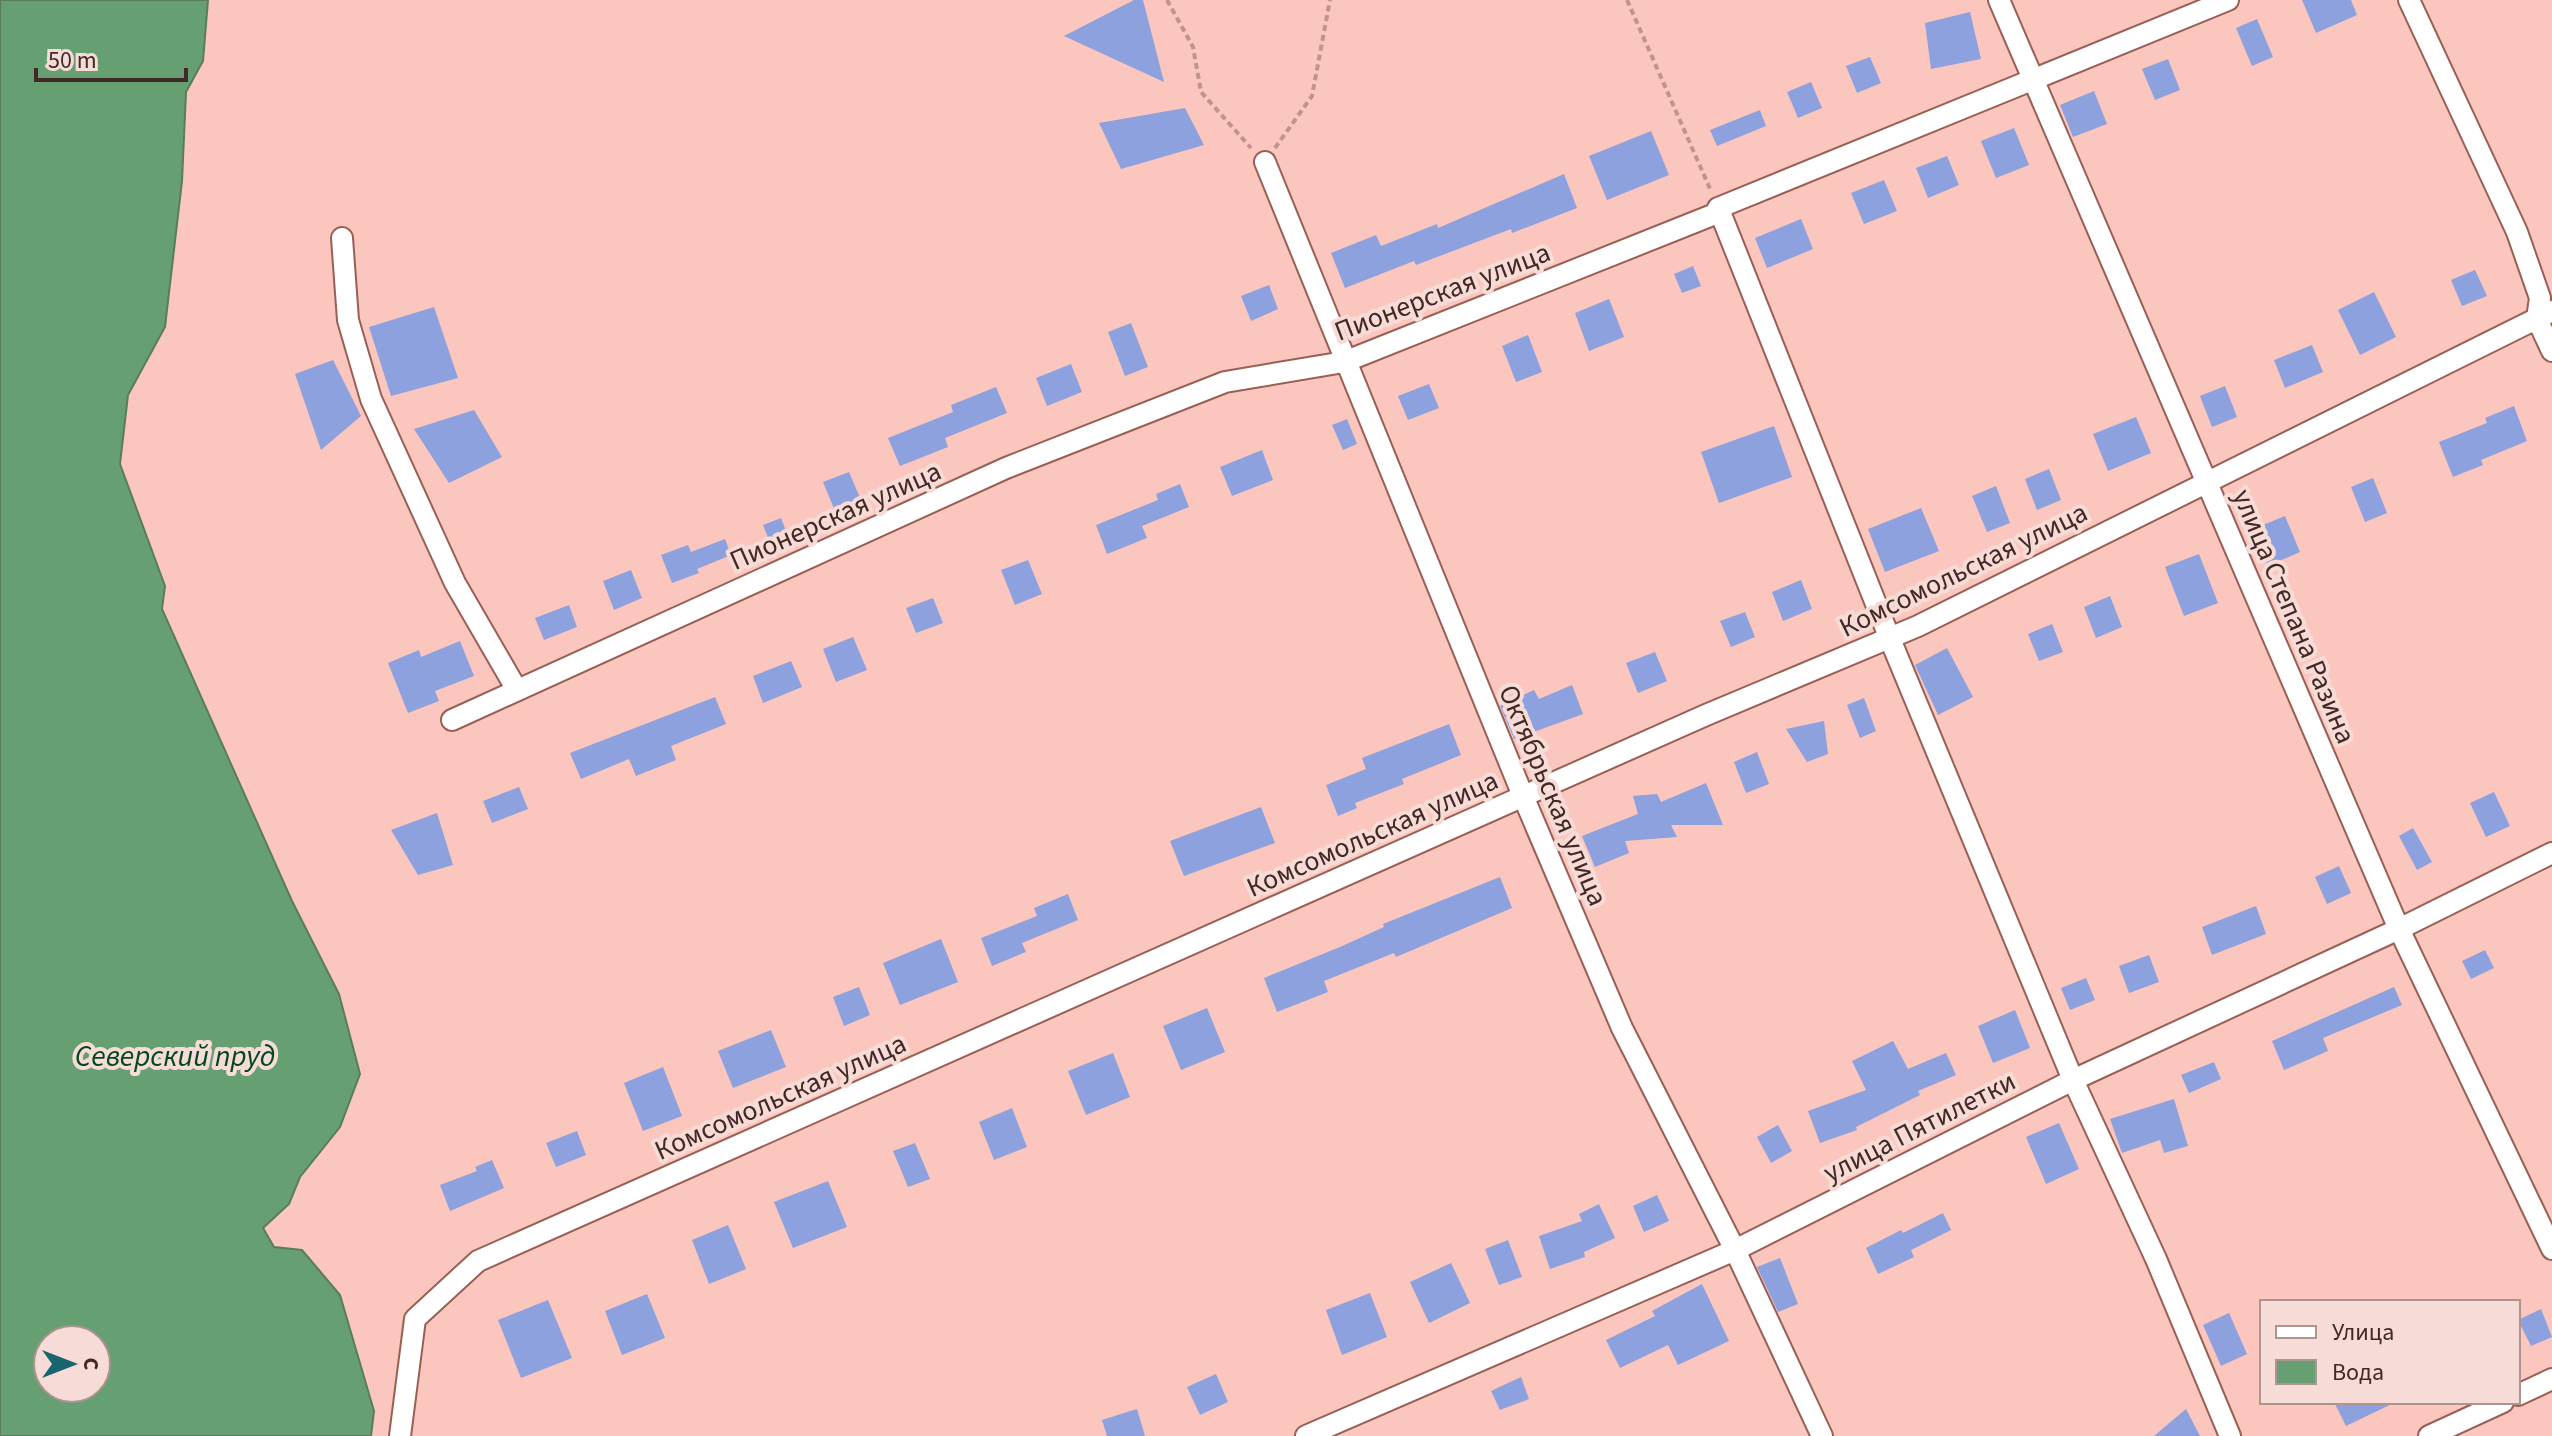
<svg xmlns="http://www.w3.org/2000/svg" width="2552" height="1436" font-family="'Source Sans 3',sans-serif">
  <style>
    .water { fill: #66a072; stroke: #5b7c5b; stroke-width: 2; fill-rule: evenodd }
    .building { fill: #8da1de }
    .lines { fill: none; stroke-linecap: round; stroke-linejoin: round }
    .minor-casing { stroke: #995f55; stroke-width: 24 }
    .path { stroke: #c0948d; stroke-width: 4; stroke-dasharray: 6 4; stroke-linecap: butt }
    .minor { stroke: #fff; stroke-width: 20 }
    .labels { text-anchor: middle; stroke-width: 8; stroke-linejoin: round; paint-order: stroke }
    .street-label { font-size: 28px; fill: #422925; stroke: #f6dbd6 }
    .water-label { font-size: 30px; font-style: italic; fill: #01491d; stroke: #f6dbd6 }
  </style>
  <rect width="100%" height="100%" fill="#fbc6bd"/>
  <!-- water -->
  <path class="water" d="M0 0H208L203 61 186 92 182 181 165 327 128 395 120 464 165 586 162 609 292 901 339 994 360 1074 340 1127 300 1177 289 1204 263 1228 274 1247 302 1250 340 1295 374 1411 371 1436H0ZM48 1340H96V1388H48Z"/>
  <!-- building -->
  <g class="building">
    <path d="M1134 0H1143L1164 82 1064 36Z"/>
    <path d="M2302 0H2351L2357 15 2316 33Z"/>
    <path d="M1970 12 1981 59 1931 69 1925 23Z"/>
    <path d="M2257 19 2273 57 2252 66 2236 28Z"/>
    <path d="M1870 57 1881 83 1857 93 1846 66Z"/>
    <path d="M2168 59 2180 90 2155 100 2142 69Z"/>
    <path d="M1811 82 1822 108 1798 118 1787 92Z"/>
    <path d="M2094 91 2107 124 2073 137 2060 105Z"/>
    <path d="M1185 108 1204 145 1121 169 1099 123Z"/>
    <path d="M1760 110 1766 126 1717 146 1710 130Z"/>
    <path d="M2014 128 2029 165 1996 178 1981 141Z"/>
    <path d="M1651 131 1669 175 1607 200 1589 156Z"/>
    <path d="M1947 156 1959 185 1928 198 1916 168Z"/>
    <path d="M1564 174 1577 208 1512 233 1511 229 1416 265 1414 261 1345 288 1331 253 1376 235 1381 246 1437 224 1438 228Z"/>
    <path d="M1884 180 1897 211 1864 224 1851 193Z"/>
    <path d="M1801 219 1813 249 1767 268 1755 238Z"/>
    <path d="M1693 266 1701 286 1682 293 1674 274Z"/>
    <path d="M2475 270 2487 296 2462 306 2451 280Z"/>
    <path d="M1269 285 1278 309 1251 321 1241 296Z"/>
    <path d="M2374 292 2396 337 2360 355 2338 310Z"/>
    <path d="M1609 299 1624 337 1589 351 1575 313Z"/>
    <path d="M434 307 458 378 391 396 369 327Z"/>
    <path d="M1131 323 1148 367 1125 376 1108 332Z"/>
    <path d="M1528 335 1542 372 1516 382 1502 346Z"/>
    <path d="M2312 345 2323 372 2285 388 2274 360Z"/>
    <path d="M333 360 361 416 321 450 295 374Z"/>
    <path d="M1071 364 1082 392 1047 406 1036 378Z"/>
    <path d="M1429 384 1439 408 1408 420 1398 396Z"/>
    <path d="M2225 386 2237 417 2212 427 2200 396Z"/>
    <path d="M996 387 1007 413 945 438 948 447 900 466 888 438 953 412 951 405Z"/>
    <path d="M2514 406 2527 441 2481 460 2483 465 2453 477 2439 442 2487 423 2485 418Z"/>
    <path d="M474 410 502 457 449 483 414 429Z"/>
    <path d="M2136 417 2151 453 2108 471 2093 434Z"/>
    <path d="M1347 419 1357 444 1343 450 1332 425Z"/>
    <path d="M1774 426 1792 477 1719 503 1701 452Z"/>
    <path d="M1262 450 1273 480 1232 496 1220 467Z"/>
    <path d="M2049 469 2061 500 2037 510 2025 479Z"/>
    <path d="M849 472 861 500 835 511 823 482Z"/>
    <path d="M2373 478 2387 513 2365 522 2351 487Z"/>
    <path d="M1180 484 1189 507 1142 526 1147 538 1107 554 1096 525 1158 500 1156 494Z"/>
    <path d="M1996 486 2010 523 1987 532 1972 496Z"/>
    <path d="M1921 508 1939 551 1885 572 1868 529Z"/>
    <path d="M2285 516 2300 552 2268 566 2253 529Z"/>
    <path d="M781 518 788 536 770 543 763 525Z"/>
    <path d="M725 539 731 555 697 569 699 573 672 583 661 555 688 545 691 552Z"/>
    <path d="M2199 554 2218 603 2184 616 2165 567Z"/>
    <path d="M1028 560 1042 594 1015 605 1001 570Z"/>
    <path d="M631 570 642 598 614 610 603 581Z"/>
    <path d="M1801 580 1812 609 1783 621 1772 592Z"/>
    <path d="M2110 596 2122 627 2096 638 2084 607Z"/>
    <path d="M933 598 943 623 916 633 906 608Z"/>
    <path d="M569 605 577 627 544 640 535 618Z"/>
    <path d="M1745 612 1755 637 1731 647 1720 621Z"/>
    <path d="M2052 624 2063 652 2039 661 2028 634Z"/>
    <path d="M853 637 867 670 836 682 823 649Z"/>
    <path d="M460 641 474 676 435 691 439 701 408 713 388 663 419 650 421 657Z"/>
    <path d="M1947 648 1973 697 1938 715 1915 665Z"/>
    <path d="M1655 652 1667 681 1638 693 1626 663Z"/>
    <path d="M791 661 802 687 763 703 753 676Z"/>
    <path d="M1572 685 1583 714 1514 739 1500 706 1534 690 1539 699Z"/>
    <path d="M715 697 726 724 671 746 676 760 636 776 629 759 581 779 570 753Z"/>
    <path d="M1864 698 1876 731 1860 738 1847 705Z"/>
    <path d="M1824 721 1828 754 1807 762 1786 729Z"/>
    <path d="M1449 724 1461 755 1402 779 1404 784 1355 803 1357 808 1338 816 1326 785 1366 769 1362 758Z"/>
    <path d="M1757 752 1769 784 1746 793 1734 762Z"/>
    <path d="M1706 783 1723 825H1671L1677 837 1625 841 1629 853 1595 867 1582 836 1638 814 1633 796 1657 794 1661 802Z"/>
    <path d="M519 787 528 809 492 823 483 801Z"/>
    <path d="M2494 792 2510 826 2486 837 2470 803Z"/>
    <path d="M1261 807 1275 843 1184 876 1170 841Z"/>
    <path d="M437 813 453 865 418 875 391 830Z"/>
    <path d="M2413 828 2432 862 2417 870 2399 836Z"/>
    <path d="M2339 866 2351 893 2327 904 2315 877Z"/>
    <path d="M1500 877 1512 908 1396 957 1394 953 1324 981 1328 992 1277 1012 1264 978 1340 947 1384 927 1383 924Z"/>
    <path d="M1068 894 1078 920 1022 943 1026 952 992 966 981 938 1037 916 1034 908Z"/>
    <path d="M2256 906 2266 934 2212 955 2202 927Z"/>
    <path d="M941 939 958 982 900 1005 883 963Z"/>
    <path d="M2485 950 2494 968 2471 979 2462 961Z"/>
    <path d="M2149 955 2159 982 2129 993 2119 966Z"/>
    <path d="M2086 978 2095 1000 2070 1010 2061 988Z"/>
    <path d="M859 987 870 1015 844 1026 833 997Z"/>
    <path d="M2394 987 2402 1005 2323 1038 2328 1051 2284 1070 2272 1041Z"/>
    <path d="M1207 1008 1225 1052 1181 1070 1163 1026Z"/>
    <path d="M2015 1010 2030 1048 1993 1063 1978 1026Z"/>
    <path d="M771 1030 786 1067 733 1088 718 1051Z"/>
    <path d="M1893 1041 1908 1069 1946 1053 1956 1075 1918 1091 1920 1095 1856 1127 1857 1130 1820 1143 1808 1111 1866 1090 1852 1061Z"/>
    <path d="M1113 1053 1130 1097 1086 1115 1068 1071Z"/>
    <path d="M2214 1062 2221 1079 2189 1093 2181 1075Z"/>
    <path d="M663 1067 682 1116 643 1131 624 1083Z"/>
    <path d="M2174 1099 2188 1146 2164 1153 2160 1140 2122 1153 2110 1119Z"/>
    <path d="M1012 1108 1027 1147 994 1160 979 1122Z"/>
    <path d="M2059 1123 2079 1169 2046 1184 2026 1137Z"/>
    <path d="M1778 1125 1792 1151 1771 1163 1757 1137Z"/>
    <path d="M577 1131 586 1155 556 1167 546 1143Z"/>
    <path d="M915 1143 930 1179 908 1187 893 1151Z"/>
    <path d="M492 1160 504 1188 450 1211 440 1185 477 1171 475 1167Z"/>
    <path d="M828 1181 847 1227 793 1248 774 1202Z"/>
    <path d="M1657 1195 1669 1221 1644 1232 1633 1206Z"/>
    <path d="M1599 1204 1615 1238 1584 1252 1585 1257 1550 1269 1539 1236 1582 1221 1579 1214Z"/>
    <path d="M1943 1213 1951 1230 1911 1250 1914 1257 1878 1274 1866 1248 1901 1230 1903 1233Z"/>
    <path d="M728 1225 746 1269 709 1284 692 1240Z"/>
    <path d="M1508 1240 1522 1277 1499 1285 1485 1249Z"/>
    <path d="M1780 1258 1798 1304 1778 1312 1757 1267Z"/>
    <path d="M1451 1263 1470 1303 1429 1323 1410 1282Z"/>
    <path d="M1702 1284 1729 1341 1678 1365 1668 1345 1620 1368 1606 1340 1655 1316 1652 1311Z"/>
    <path d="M1370 1293 1387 1337 1342 1355 1326 1310Z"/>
    <path d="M647 1294 665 1338 622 1355 605 1311Z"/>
    <path d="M548 1300 572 1358 521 1378 498 1320Z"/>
    <path d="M2541 1309 2552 1337 2531 1346 2518 1320Z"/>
    <path d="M2229 1313 2247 1354 2221 1366 2203 1325Z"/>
    <path d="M1216 1374 1228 1402 1200 1415 1187 1387Z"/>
    <path d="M1521 1377 1529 1399 1500 1410 1491 1391Z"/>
    <path d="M2334 1402H2396L2346 1426Z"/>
    <path d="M1137 1409 1145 1436H1107L1102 1420Z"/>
    <path d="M2186 1409 2200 1436H2154Z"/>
  </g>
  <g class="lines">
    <defs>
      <g id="minor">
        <path d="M1999 0 2399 929 2552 1249"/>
        <path d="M2409 0 2517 232 2540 298 2537 319 2552 351"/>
        <path d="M1265 162 1523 796 1622 1028 1735 1250 1822 1436"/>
        <path d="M1720 212 1890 639 2073 1080 2156 1259 2230 1436"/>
        <path d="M342 238 348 320 371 399 455 583 517 690"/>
        <path d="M452 720 1006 468 1225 382 1344 362 1720 212 1718 208 2228 0"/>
        <path d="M2518 1395 2552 1379"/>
        <path d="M400 1436 415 1319 478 1261 1706 715 1918 626 2552 311"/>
        <path d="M1306 1436 1735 1250 2073 1080 2399 929 2552 853"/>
        <path d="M2429 1436 2503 1402"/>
      </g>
    </defs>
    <!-- minor casing -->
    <use href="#minor" class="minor-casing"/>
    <!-- path -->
    <g class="path">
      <path d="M1167 0 1193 47 1201 92 1251 148"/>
      <path d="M1627 0 1711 191"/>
      <path d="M1275 148 1312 96 1330 0"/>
    </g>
    <!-- minor -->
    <use href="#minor" class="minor"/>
  </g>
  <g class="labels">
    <!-- street labels -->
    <g class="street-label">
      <text transform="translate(1442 291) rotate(-21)" y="10">Пионерская улица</text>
      <text transform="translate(835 515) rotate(-24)" y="10">Пионерская улица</text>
      <text transform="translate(1963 569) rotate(-26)" y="10">Комсомольская улица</text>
      <text transform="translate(2295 616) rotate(67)" y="10">улица Степана Разина</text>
      <text transform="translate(1554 795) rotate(67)" y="10">Октябрьская улица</text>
      <text transform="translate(1372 833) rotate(-24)" y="10">Комсомольская улица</text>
      <text transform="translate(780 1096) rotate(-24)" y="10">Комсомольская улица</text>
      <text transform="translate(1919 1126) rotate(-27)" y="10">улица Пятилетки</text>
    </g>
    <!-- water labels -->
    <g class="water-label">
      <text x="175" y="1066">Северский пруд</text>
    </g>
  </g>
  <!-- legend -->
  <rect x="2260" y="1300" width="260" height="104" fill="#f6dbd6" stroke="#ae948f" stroke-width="2"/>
  <rect x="2276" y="1326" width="40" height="12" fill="#ffffff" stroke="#ae948f" stroke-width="2"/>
  <text x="2332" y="1340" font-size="24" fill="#422925">Улица</text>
  <rect x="2276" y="1360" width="40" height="24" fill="#66a072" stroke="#ae948f" stroke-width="2"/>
  <text x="2332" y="1380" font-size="24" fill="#422925">Вода</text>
  <!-- north arrow -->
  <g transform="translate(72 1364) rotate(90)"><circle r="38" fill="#f6dbd6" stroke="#ae948f" stroke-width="2"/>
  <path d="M0-6L14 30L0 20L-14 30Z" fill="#18646f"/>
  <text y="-12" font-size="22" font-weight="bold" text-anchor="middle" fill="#422925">С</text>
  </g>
  <!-- scale -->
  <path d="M36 68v12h150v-12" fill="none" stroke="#422925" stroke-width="4"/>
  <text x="48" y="68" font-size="24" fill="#422925" stroke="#f6dbd6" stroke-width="6" paint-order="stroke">50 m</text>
</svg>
